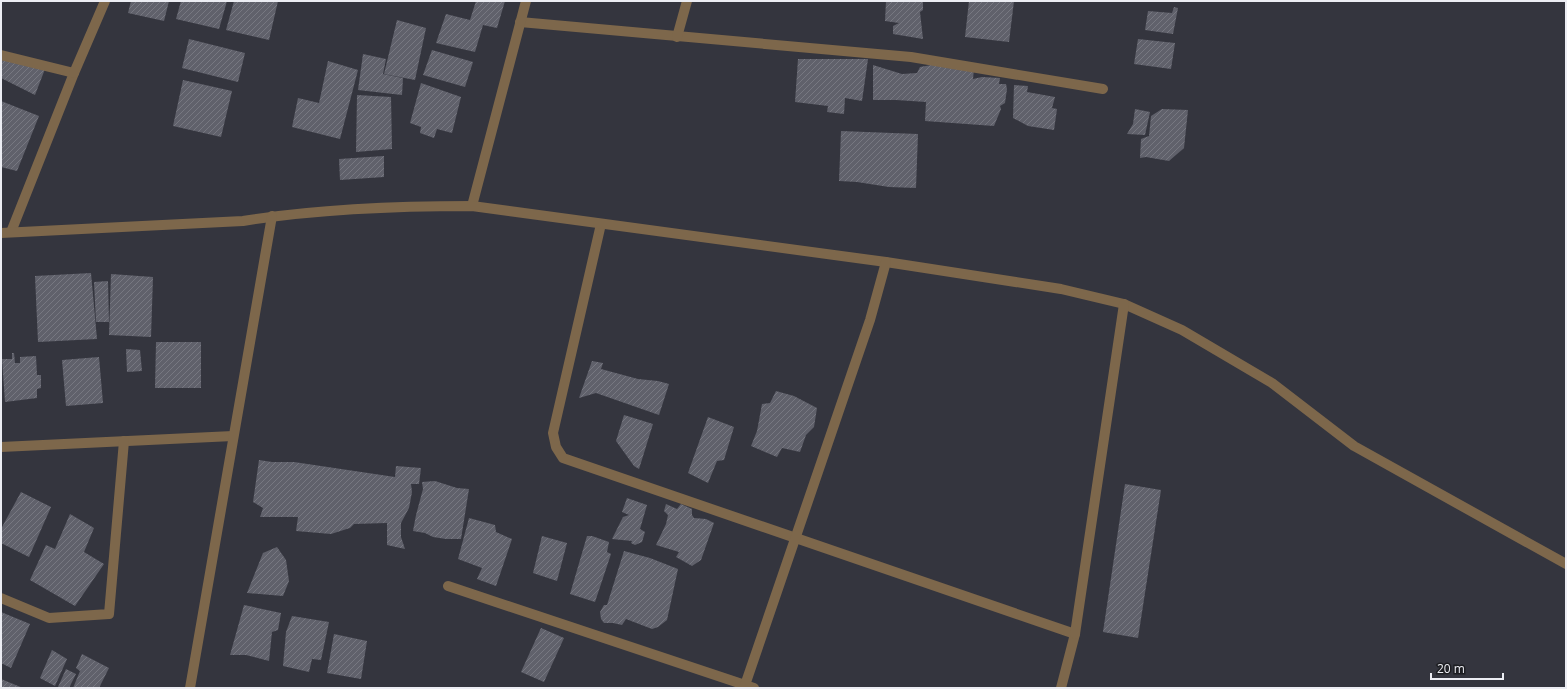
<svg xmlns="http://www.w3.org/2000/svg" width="1567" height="689" font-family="'Open Sans',sans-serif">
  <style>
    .building { fill: url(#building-hatch) }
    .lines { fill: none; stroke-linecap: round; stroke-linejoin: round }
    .minor { stroke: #7d674b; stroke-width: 10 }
  </style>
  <defs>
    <pattern id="building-hatch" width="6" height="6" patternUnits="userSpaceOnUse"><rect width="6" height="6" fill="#60616b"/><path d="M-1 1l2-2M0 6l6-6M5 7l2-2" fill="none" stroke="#777881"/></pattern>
  </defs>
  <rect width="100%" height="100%" fill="#34353e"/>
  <!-- building -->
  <g class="building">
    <path d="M131 1H169L164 21 128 13Z"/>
    <path d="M181 1H227L219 29 176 19Z"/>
    <path d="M234 1H278L269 40 226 30Z"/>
    <path d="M476 1H505L497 28 483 25 475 52 436 43 446 14 470 20Z"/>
    <path d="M886 1H923V10L920 12 923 39 893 34V26L899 23 885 21Z"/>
    <path d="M969 1H1014L1009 42 965 37Z"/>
    <path d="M1174 7 1178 8 1173 34 1145 30 1148 11 1172 13Z"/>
    <path d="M397 20 426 28 415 80 384 74Z"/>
    <path d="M189 39 245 53 238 82 182 68Z"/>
    <path d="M1138 39 1175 43 1171 69 1134 64Z"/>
    <path d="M432 50 473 62 465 87 423 75Z"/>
    <path d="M363 54 386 59 383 74 403 78 402 95 358 90Z"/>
    <path d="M1 56 45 69 35 95 1 78Z"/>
    <path d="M798 59H868L862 101 845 98 844 114 827 112 828 106 795 102Z"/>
    <path d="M328 61 358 70 340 139 292 127 298 98 319 103Z"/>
    <path d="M937 64 974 69 973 79 982 77 1000 78 999 84H1006L1007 89 1005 103 1000 106 1001 109 994 126 925 121 926 102 896 100H873V65L902 74 917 73 920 67Z"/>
    <path d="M183 80 232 91 221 137 173 126Z"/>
    <path d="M421 83 461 97 452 133 437 129 434 138 420 133 421 127 410 123Z"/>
    <path d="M1014 85 1028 86 1027 92 1055 97 1052 108 1057 109 1054 130 1028 126 1013 118Z"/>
    <path d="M357 95 391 97 392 149 356 152Z"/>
    <path d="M1 101 39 116 17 171 1 167Z"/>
    <path d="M1135 109 1150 112 1145 135 1127 134 1133 124Z"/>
    <path d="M1162 109 1188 110 1184 148 1169 161 1146 157 1140 158 1141 139 1149 136 1151 116Z"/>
    <path d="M841 131 918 134 916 188 889 187 857 182 839 181Z"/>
    <path d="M384 156V177L340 180 339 159Z"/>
    <path d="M91 273 97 339 38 342 35 276Z"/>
    <path d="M111 274 153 277 151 337 109 335Z"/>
    <path d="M108 281 109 322H96L94 282Z"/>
    <path d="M156 342H201V388H155Z"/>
    <path d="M126 349 140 350 142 371 127 372Z"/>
    <path d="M12 353H14L15 363H20V357L36 356 37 375H41V388L37 389V398L5 402 2 359H12Z"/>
    <path d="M99 357 103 403 66 406 62 360Z"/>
    <path d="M592 361 603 363 601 369 638 379 658 381 669 384 659 415 596 393 579 398Z"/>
    <path d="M776 391 794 396 817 408 814 427 806 435 800 452 782 448 777 457 751 446 757 431 762 404 770 403Z"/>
    <path d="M624 415 653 424 639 469 634 466 616 441Z"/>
    <path d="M708 417 734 427 724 460 717 461 708 483 688 473Z"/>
    <path d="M259 460 272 462H294L395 477 396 466 421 468 419 484H411L412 492 409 508 401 523V537L405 549 387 545V523L354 524 350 528 331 534 296 531 298 517H260L263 508 253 502Z"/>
    <path d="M435 481 457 488 469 489 461 539H446L433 537 425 533 413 531 416 515 423 489 422 482Z"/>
    <path d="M1125 484 1161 490 1138 638 1103 632Z"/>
    <path d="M21 492 51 507 29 557 1 543V529Z"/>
    <path d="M627 498 647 505 640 529 645 532 642 542 635 545 631 543 632 541 612 539 623 517 629 515 622 512Z"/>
    <path d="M666 504 677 509 681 504 692 509V515L694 518 706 519 714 523 701 560 692 566 676 557 679 552 656 545 666 524 668 515 664 511Z"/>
    <path d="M70 514 94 528 84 552 104 564 75 606 30 580 46 545 55 549Z"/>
    <path d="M469 518 495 525 496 532 512 539 496 586 477 579 482 568 458 559Z"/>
    <path d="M542 536 567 543 557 581 533 573Z"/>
    <path d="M587 536H592L609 542 607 552 611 554 595 602 570 594Z"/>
    <path d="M277 547 286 560 289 581 283 596 247 593 263 553Z"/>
    <path d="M624 551 650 558 678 569 667 620 658 627 652 629 626 619 622 625 613 623H604L601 619 600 612 604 605H607Z"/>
    <path d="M244 605 281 613 278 630 272 632 269 661 246 655H230Z"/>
    <path d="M1 612 30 624 11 668 1 663Z"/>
    <path d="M292 616 329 622 321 660 312 659 309 672 283 666 286 632Z"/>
    <path d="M541 628 564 638 544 682 521 672Z"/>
    <path d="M334 634 367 641 361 679 327 673Z"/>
    <path d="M52 650 67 659 55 686 40 678Z"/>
    <path d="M82 654 109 668 99 688H73L80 671 76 668Z"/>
    <path d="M66 669 76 674 69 688H60L58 687Z"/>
    <path d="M1 679 23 688H1Z"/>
  </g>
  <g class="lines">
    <!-- minor -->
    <g class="minor">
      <path d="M520 22 911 57 1103 89"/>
      <path d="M677 37 687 1"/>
      <path d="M1 55 74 73 11 232"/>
      <path d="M74 73 105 1"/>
      <path d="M472 206 526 1"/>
      <path d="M601 224 553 433 556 447 563 458 1075 634 1061 688"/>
      <path d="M1 233 243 221C317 209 397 206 472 206L886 262 1061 289 1124 304 1182 330 1272 383 1354 446 1566 564"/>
      <path d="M1 447 233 436"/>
      <path d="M448 586 754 688"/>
      <path d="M1 598 49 618 109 614 124 441"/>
      <path d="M1075 634 1124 304"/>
      <path d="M190 688 272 216"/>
      <path d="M744 688 870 320 886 262"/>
    </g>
  </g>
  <!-- border -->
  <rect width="1567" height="689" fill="none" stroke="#ecedf3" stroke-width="4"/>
  <!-- scale -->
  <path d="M1431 673v6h72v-6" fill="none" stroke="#ecedf3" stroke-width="2"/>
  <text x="1437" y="673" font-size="12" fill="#ecedf3" stroke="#1c1d21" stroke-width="3" paint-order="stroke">20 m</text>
</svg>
